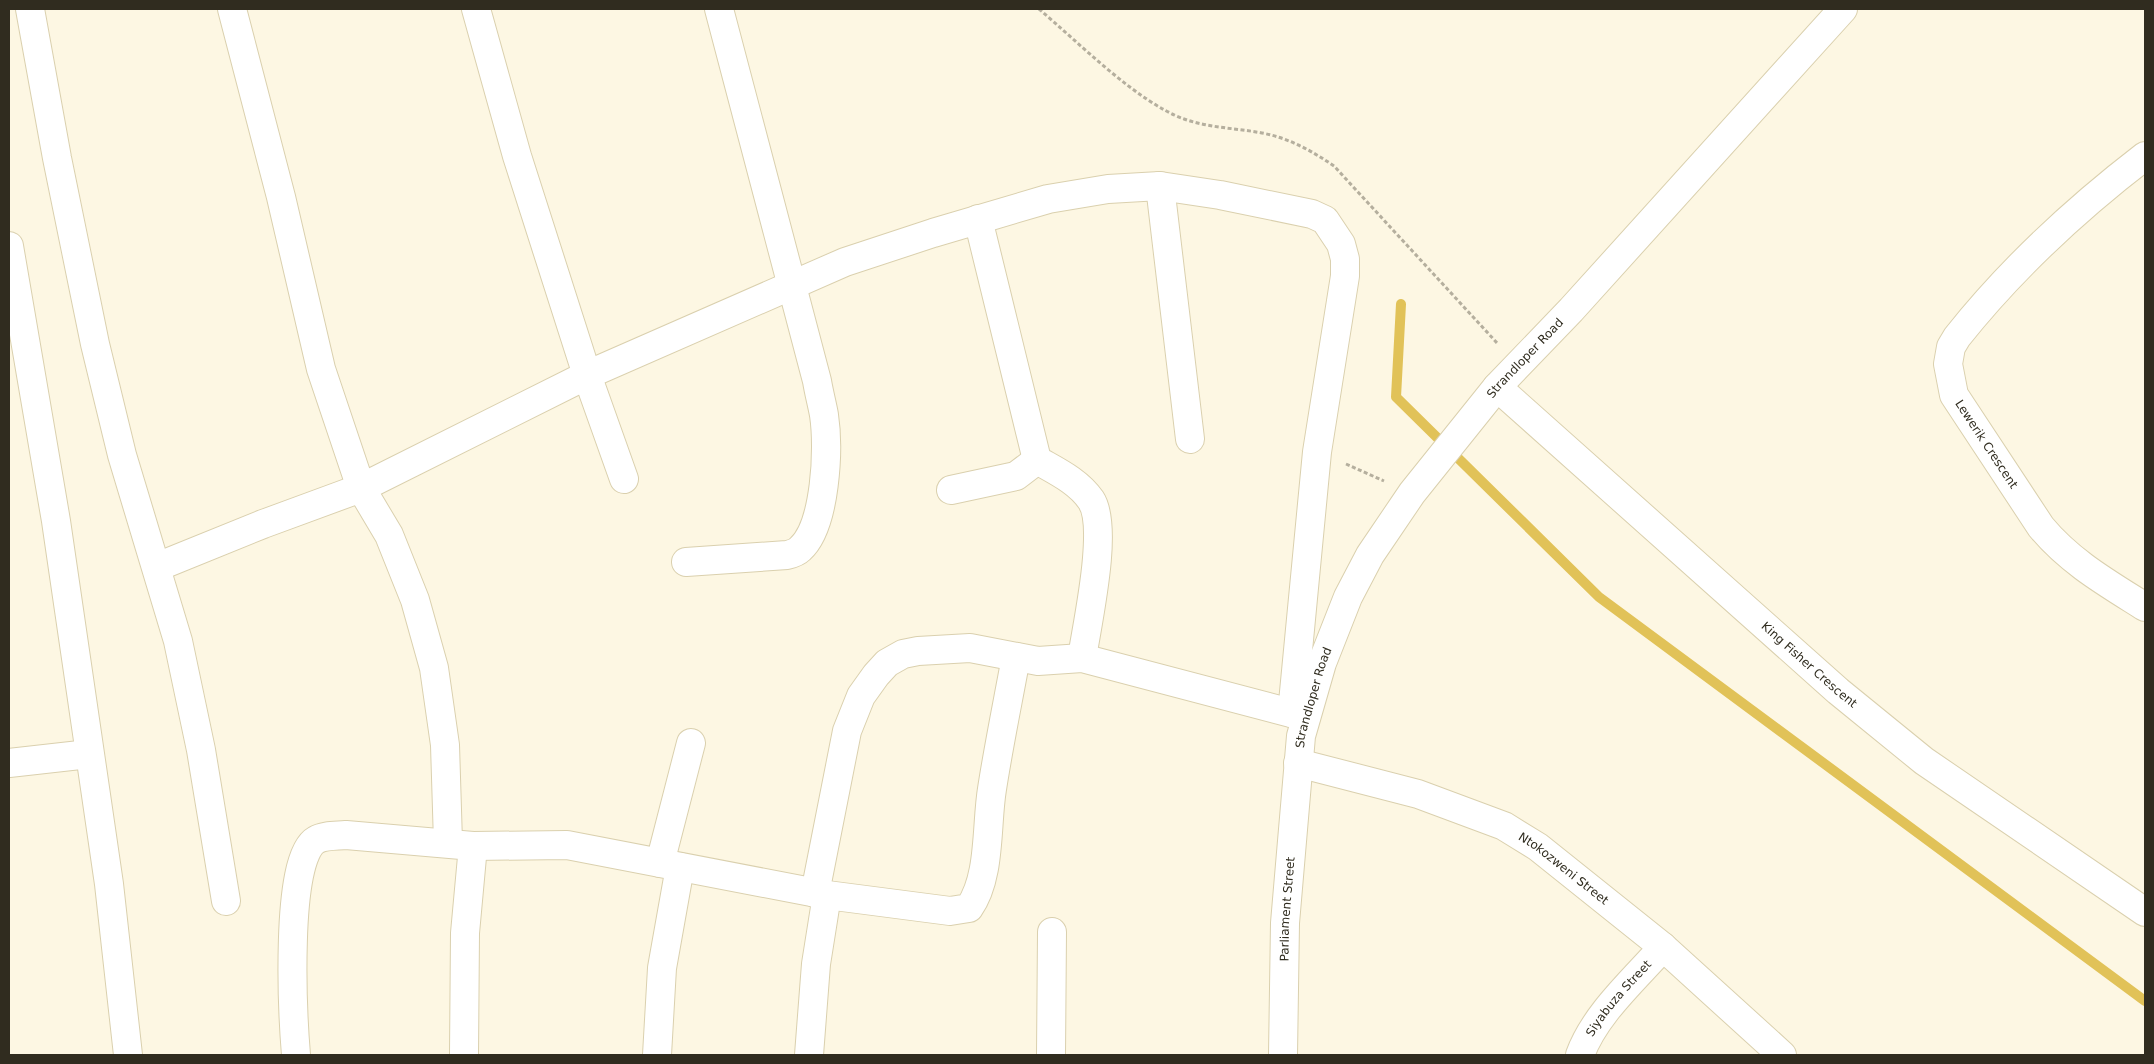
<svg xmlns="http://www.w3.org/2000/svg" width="2154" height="1064" font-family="'DejaVu Sans',sans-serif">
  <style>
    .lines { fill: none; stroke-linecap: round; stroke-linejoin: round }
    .stream { stroke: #e1c258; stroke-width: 10 }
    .minor-casing { stroke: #dad0ae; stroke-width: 30 }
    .path { stroke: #b5af9e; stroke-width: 3; stroke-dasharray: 4 2.5; stroke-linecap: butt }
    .minor { stroke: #fff; stroke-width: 28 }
    .labels { text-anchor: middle; stroke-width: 5; stroke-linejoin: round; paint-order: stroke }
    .street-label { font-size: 12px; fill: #302c1f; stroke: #fff }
  </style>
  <rect width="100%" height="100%" fill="#fdf7e3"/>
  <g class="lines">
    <!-- stream -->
    <path class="stream" d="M1401 304 1396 397 1599 597 2145 1001"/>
    <defs>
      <g id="minor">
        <path d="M30 9 57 158 95 344 122 455 178 641 201 750 226 901"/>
        <path d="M232 9 281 197 321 369 361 488 389 535 415 600 434 668 445 745 448 842"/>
        <path d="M476 9 517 156 587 375 624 479"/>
        <path id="s1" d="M2145 156C2076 209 2011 269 1957 337L1951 347 1948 364 1954 395 2041 527C2070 562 2107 583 2145 607"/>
        <path d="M1160 186 1190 439"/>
        <path d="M978 219 1037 460C1056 471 1078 481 1091 500 1109 527 1087 624 1082 658"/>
        <path d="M9 246 56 521 109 884 128 1055"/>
        <path id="s2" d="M1497 387 1838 691 1924 761 2145 912"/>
        <path d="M951 490 1016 476 1037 460"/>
        <path d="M686 562 787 555C791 554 797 552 800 549 826 526 829 448 824 415 822 404 819 393 817 381L719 9"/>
        <path d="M157 567 263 524 361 488 587 375 845 262 933 233 1048 199 1108 189 1160 186 1220 195 1312 214 1325 220 1341 244 1345 259V276L1317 452 1292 713"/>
        <path d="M9 763 89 754"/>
        <path id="s3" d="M1298 763 1418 794 1504 826 1538 847 1663 947 1782 1055"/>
        <path d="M660 863 691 743"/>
        <path d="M815 893 847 731 861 696 876 675 887 663 903 654 918 651 970 648 1038 661 1082 658 1306 717"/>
        <path d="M296 1055C293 1019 284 858 316 840 324 835 337 836 346 835L473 846 567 845 827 895 950 911 969 908C991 877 986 825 992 789 999 744 1008 701 1016 657"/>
        <path d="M464 1055 465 933 473 846"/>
        <path d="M657 1055 662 968 680 867"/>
        <path d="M809 1055 816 964 827 895"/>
        <path d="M1051 1055 1052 932"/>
        <path id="s4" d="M1283 1055 1285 923 1301 736 1322 663 1348 597 1370 555 1412 493 1497 387 1571 310 1843 9"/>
        <path id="s5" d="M1580 1055C1595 1014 1634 980 1663 947"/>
      </g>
    </defs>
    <!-- minor casing -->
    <use href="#minor" class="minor-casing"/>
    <!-- path -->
    <g class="path">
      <path d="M1039 9C1078 42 1137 102 1184 119 1209 128 1236 128 1262 133 1289 138 1312 151 1334 166L1498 344"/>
      <path d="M1346 464 1384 481"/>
    </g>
    <!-- minor -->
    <use href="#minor" class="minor"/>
  </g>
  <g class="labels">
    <!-- street labels -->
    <g class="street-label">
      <text dy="4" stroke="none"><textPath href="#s4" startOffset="765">Strandloper Road</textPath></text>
      <text dy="4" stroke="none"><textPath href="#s1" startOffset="381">Lewerik Crescent</textPath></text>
      <text dy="4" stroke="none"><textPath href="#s2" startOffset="418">King Fisher Crescent</textPath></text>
      <text dy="4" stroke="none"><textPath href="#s4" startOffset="360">Strandloper Road</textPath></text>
      <text dy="4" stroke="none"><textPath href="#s3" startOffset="289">Ntokozweni Street</textPath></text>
      <text dy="4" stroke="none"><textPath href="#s4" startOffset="146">Parliament Street</textPath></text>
      <text dy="4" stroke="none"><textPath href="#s5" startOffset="69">Siyabuza Street</textPath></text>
    </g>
  </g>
  <!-- border -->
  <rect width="2154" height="1064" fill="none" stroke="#302c1f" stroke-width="20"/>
</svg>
